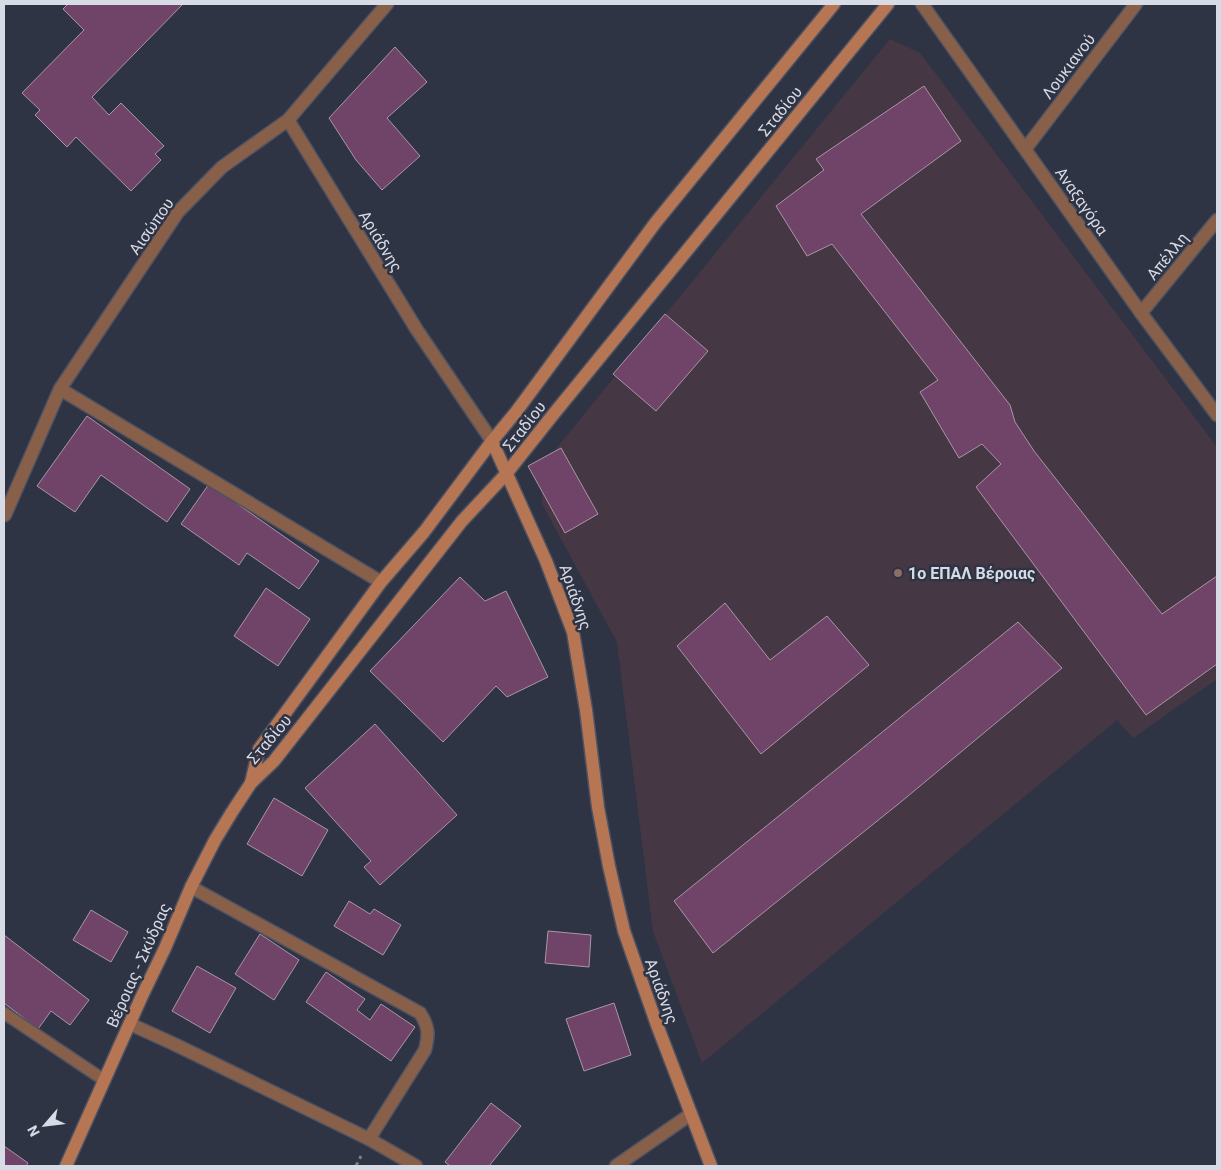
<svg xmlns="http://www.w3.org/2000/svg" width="1221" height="1170" font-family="Roboto,sans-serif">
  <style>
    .education { fill: #463744 }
    .building { fill: #6f4468; stroke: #a996a5 }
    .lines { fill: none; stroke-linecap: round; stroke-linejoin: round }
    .lane-casing { stroke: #4d5262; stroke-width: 14 }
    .street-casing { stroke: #4d5262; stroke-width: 15 }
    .secondary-casing { stroke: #4d5262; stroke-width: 15 }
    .path { stroke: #797d8b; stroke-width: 3; stroke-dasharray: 4 4; stroke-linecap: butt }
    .lane { stroke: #88604a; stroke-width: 11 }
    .street { stroke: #88604a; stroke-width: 12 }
    .secondary { stroke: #b67654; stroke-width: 12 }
    .education-dot { fill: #8d6e63; stroke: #2f3445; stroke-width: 2 }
    .labels { text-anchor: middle; stroke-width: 5; stroke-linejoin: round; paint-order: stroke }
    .street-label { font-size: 16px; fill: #d7dbe6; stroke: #2f3445 }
    .poi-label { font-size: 16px; font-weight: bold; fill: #d7dbe6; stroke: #2f3445; text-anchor: start }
  </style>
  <rect width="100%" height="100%" fill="#2f3445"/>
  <!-- education -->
  <path class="education" d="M890 39 920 53 1217 447V679L1133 738 1117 720 702 1063 653 931 617 642 542 504V466Z"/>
  <!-- building -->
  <g class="building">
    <path d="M68 4H183L92 97 109 115 121 103 164 146 155 154 161 160 131 191 76 137 67 147 35 115 40 110 22 93 84 30 63 9Z"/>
    <path d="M395 47 427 82 387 118 420 156 382 190 356 160 329 118Z"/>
    <path d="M924 86 961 141 861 214 1010 405 1015 422 1034 451 1162 614 1217 576V664L1146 715 976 487 1001 464 982 444 959 458 920 392 938 380 832 244 807 256 776 206 824 170 816 159Z"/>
    <path d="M665 314 708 351 656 411 613 374Z"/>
    <path d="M87 416 190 489 167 522 101 475 75 512 37 486Z"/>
    <path d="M561 448 598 514 565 533 528 466Z"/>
    <path d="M209 484 319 561 299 589 247 553 239 565 181 524Z"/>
    <path d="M460 577 485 601 506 591 548 677 507 697 496 686 443 742 370 671Z"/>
    <path d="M266 588 310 619 278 666 234 636Z"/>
    <path d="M725 603 770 660 827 616 869 665 761 754 677 646Z"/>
    <path d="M1018 622 1062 668 902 801 713 953 674 901Z"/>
    <path d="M375 724 457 815 380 885 364 867 371 861 305 788Z"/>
    <path d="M274 798 328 830 302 876 247 844Z"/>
    <path d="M349 901 370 914 374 909 401 925 383 955 334 926Z"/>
    <path d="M91 910 128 932 111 962 73 940Z"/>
    <path d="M548 931 591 935 589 967 545 963Z"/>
    <path d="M260 934 299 960 274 1000 235 974Z"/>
    <path d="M4 935 89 1000 70 1025 51 1011 38 1029 4 1003Z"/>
    <path d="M197 966 236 988 210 1033 172 1011Z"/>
    <path d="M326 972 365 999 357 1010 370 1020 381 1004 415 1027 391 1061 306 1002Z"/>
    <path d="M614 1003 631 1055 584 1071 566 1019Z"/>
    <path d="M491 1103 521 1126 489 1166H450L445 1162Z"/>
    <path d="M4 1146 28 1163 26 1166H4Z"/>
  </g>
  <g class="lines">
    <defs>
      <path id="lane" d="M4 1013 104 1080"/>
      <g id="street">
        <path d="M922 4 1141 313 1217 415"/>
        <path d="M288 120 417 330 492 441"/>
        <path d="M1026 148 1136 4"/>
        <path d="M1141 313 1217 220"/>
        <path d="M60 389 381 582"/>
        <path d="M5 515 60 389 178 212 222 167 288 120 387 4"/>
        <path d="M191 887 420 1013C429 1027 429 1034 425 1050L369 1139"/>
        <path d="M130 1024 174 1044 369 1139 416 1166"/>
        <path d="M616 1166 691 1114"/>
      </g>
      <g id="secondary">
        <path d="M492 441 546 561 573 632 586 710 598 807 609 866 624 931 657 1025 711 1166"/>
        <path d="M251 783 259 749 381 582 424 532 492 441 516 412 656 222 834 4"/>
        <path d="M66 1166 141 998 165 948 191 887 215 840 232 812 251 783 274 761 462 521 506 474 552 416 888 4"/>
      </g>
    </defs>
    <!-- lane casing -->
    <use href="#lane" class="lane-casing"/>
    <!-- street casing -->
    <use href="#street" class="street-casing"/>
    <!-- secondary casing -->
    <use href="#secondary" class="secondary-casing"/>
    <!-- path -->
    <path class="path" d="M356 1166 361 1156"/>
    <!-- lane -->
    <use href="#lane" class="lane"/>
    <!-- street -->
    <use href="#street" class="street"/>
    <!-- secondary -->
    <use href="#secondary" class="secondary"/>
  </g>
  <!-- markers -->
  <circle class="education-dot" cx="898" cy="573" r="5"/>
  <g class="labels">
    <!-- street labels -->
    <g class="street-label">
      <text transform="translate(1068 66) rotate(-53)" y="6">Λουκιανού</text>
      <text transform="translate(780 111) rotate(-51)" y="6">Σταδίου</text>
      <text transform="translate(1082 201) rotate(55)" y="6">Αναξαγόρα</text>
      <text transform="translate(151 226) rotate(-55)" y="6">Αισώπου</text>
      <text transform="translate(381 241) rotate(59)" y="6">Αριάδνης</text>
      <text transform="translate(1167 256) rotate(-51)" y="6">Απέλλη</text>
      <text transform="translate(524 426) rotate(-52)" y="6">Σταδίου</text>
      <text transform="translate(576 597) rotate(71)" y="6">Αριάδνης</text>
      <text transform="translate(269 739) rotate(-50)" y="6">Σταδίου</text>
      <text transform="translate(138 965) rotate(-66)" y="6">Βέροιας - Σκύδρας</text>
      <text transform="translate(662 991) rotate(70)" y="6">Αριάδνης</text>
    </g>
    <!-- poi labels -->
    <g class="poi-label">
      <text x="908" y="579">1ο ΕΠΑΛ Βέροιας</text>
    </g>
  </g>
  <!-- border -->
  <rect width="1221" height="1170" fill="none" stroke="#d7dbe6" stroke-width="10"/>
  <!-- north arrow -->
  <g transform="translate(45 1125) rotate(242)" stroke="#2f3445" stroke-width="4" paint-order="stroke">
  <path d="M0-4L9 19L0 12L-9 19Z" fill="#d7dbe6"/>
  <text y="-8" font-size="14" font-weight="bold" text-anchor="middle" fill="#d7dbe6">N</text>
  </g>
</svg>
